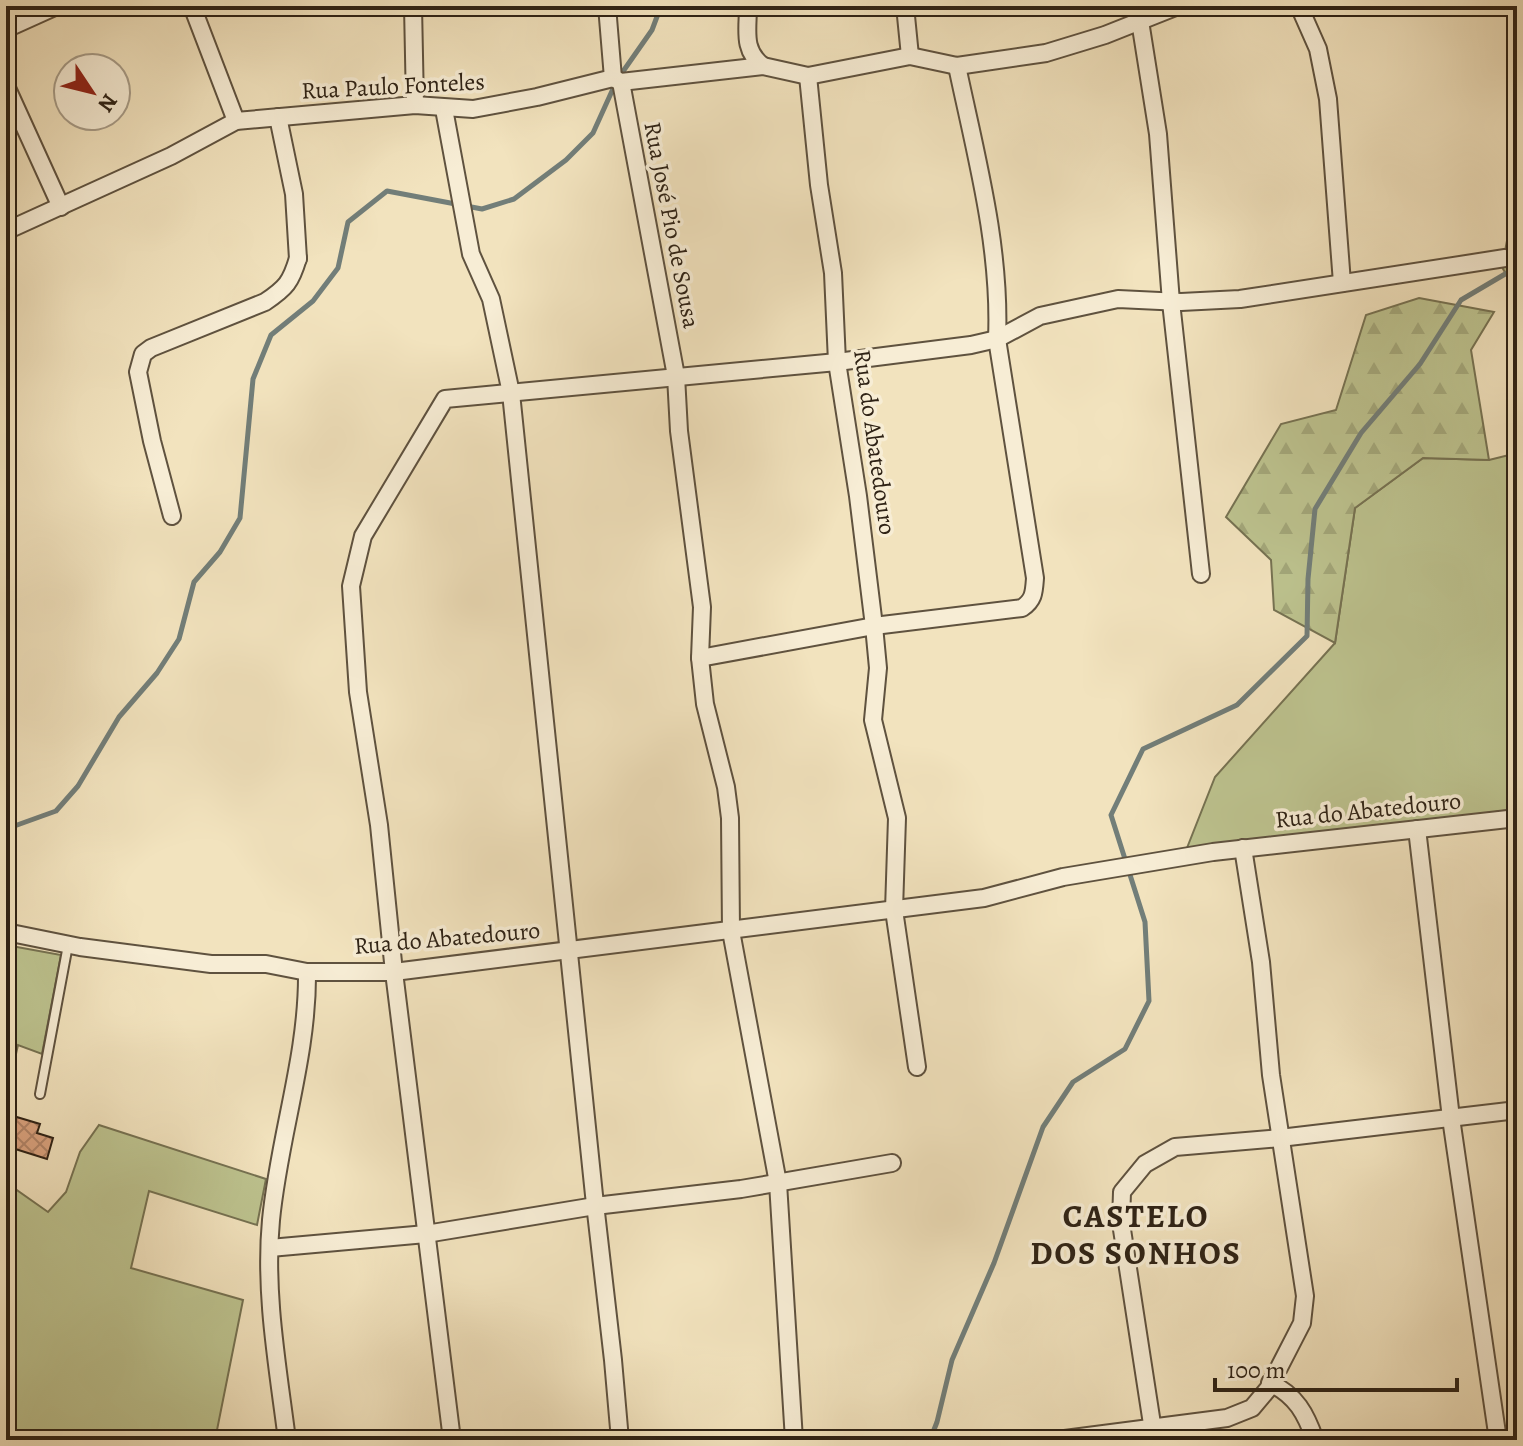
<svg xmlns="http://www.w3.org/2000/svg" width="1523" height="1446" font-family="Alegreya,serif">
  <style>
    .grass { fill: #bdc38f; stroke: #767252; stroke-width: 2 }
    .forest { fill: url(#forest-firs); stroke: #767252; stroke-width: 2 }
    .lines { fill: none; stroke-linecap: round; stroke-linejoin: round }
    .stream { stroke: #727e79; stroke-width: 5 }
    .building { fill: url(#building-cross-hatch); stroke: #2e2215; stroke-width: 2 }
    .service-casing { stroke: #5f523f; stroke-width: 12 }
    .minor-casing { stroke: #5f523f; stroke-width: 20 }
    .service { stroke: #f7edd5; stroke-width: 8 }
    .minor { stroke: #f7edd5; stroke-width: 16 }
    .labels { text-anchor: middle; stroke-width: 7; stroke-linejoin: round; paint-order: stroke }
    .street-label { font-size: 24px; fill: #2e2215; stroke: #f7edd5 }
    .district-label { font-size: 32px; font-weight: bold; letter-spacing: 2px; fill: #2e2215; stroke: #f7edd5 }
  </style>
  <defs>
    <pattern id="forest-firs" width="22" height="20" patternUnits="userSpaceOnUse" patternTransform="scale(2)"><rect width="22" height="20" fill="#bdc38f"/><path d="M5 1l3.5 6h-7zM16 11l3.5 6h-7z" fill="#a3a77a"/></pattern>
    <pattern id="building-cross-hatch" width="8" height="8" patternUnits="userSpaceOnUse" patternTransform="scale(2)"><rect width="8" height="8" fill="#daa37f"/><path d="M0 0l8 8M0 8l8-8" fill="none" stroke="#b18467"/></pattern>
  </defs>
  <rect width="100%" height="100%" fill="#f2e3be"/>
  <filter id="stains"><feTurbulence type="fractalNoise" baseFrequency=".0025" numOctaves="4"/><feColorMatrix values="0 0 0 0 .2 0 0 0 0 .09 0 0 0 0 .02 0 0 0 .5 -.17"/></filter>
  <radialGradient id="worn" r=".72"><stop offset=".6" stop-color="#630" stop-opacity="0"/><stop offset="1" stop-color="#630" stop-opacity=".3"/></radialGradient>
  <!-- grass -->
  <g class="grass">
    <path d="M1517 188V294L1502 267Z"/>
    <path d="M1517 453V809L1185 853 1215 777 1335 643 1355 508 1423 458 1489 460Z"/>
    <path d="M6 945 61 955 42 1054 18 1045 6 1099Z"/>
    <path d="M99 1125 266 1179 257 1225 149 1191 131 1268 243 1300 215 1440H6V1173L14 1188 48 1212 66 1192 80 1152Z"/>
  </g>
  <!-- forest -->
  <path class="forest" d="M1419 298 1494 312 1471 350 1489 460 1423 458 1355 508 1335 643 1274 610 1271 560 1226 517 1281 424 1336 410 1366 315Z"/>
  <g class="lines">
    <!-- stream -->
    <g class="stream">
      <path d="M6 829 56 811 78 786 119 717 157 673 179 639 194 582 220 552 240 518 253 379 271 335 313 301 338 268 348 222 387 191 482 209 514 199 566 160 593 133 617 80 652 30 661 6"/>
      <path d="M930 1440 937 1422 952 1360 994 1263 1043 1127 1073 1082 1125 1049 1149 1001 1145 922 1111 815 1143 749 1237 705 1307 636 1308 579 1315 509 1361 433 1420 364 1461 300 1517 267"/>
    </g>
  </g>
  <!-- building -->
  <path class="building" d="M10 1115 40 1124 37 1133 53 1138 47 1159 9 1147 13 1135 6 1133V1128Z"/>
  <g class="lines">
    <defs>
      <path id="service" d="M40 1094 68 945"/>
      <g id="minor">
        <path d="M192 6 236 121"/>
        <path d="M413 6 415 105"/>
        <path d="M607 6 613 78"/>
        <path d="M748 6C748 30 742 50 763 66"/>
        <path d="M905 6 910 56"/>
        <path d="M1299 6 1318 49 1328 99 1342 283"/>
        <path d="M1140 21 1158 134 1171 302 1201 574"/>
        <path d="M6 29 57 6"/>
        <path d="M808 76 819 185 833 273 837 362 858 496 874 626 878 668 873 720 897 818 894 910 917 1067"/>
        <path d="M613 78 621 82 763 66 808 76 910 56 957 66 1046 53 1105 35 1178 6"/>
        <path d="M621 82 676 376 679 431 702 607 700 658 705 704 726 787 730 818 731 931 778 1183 794 1440"/>
        <path d="M6 86 61 207"/>
        <path d="M444 109 471 254 491 299 511 393 594 1195 613 1360 620 1440"/>
        <path d="M278 117 294 194 298 259"/>
        <path d="M6 231 171 156 236 121 415 105 473 109 537 97 613 78"/>
        <path d="M172 516 152 441 138 372 143 354 151 348 265 302C286 288 291 282 298 258"/>
        <path d="M700 658 874 626 1022 608C1034 600 1034 592 1035 578L997 339C1001 247 976 156 957 66"/>
        <path d="M1417 829 1451 1118 1498 1440"/>
        <path d="M6 932 80 947 211 964H266L307 972H394L984 898 1063 877 1213 852 1517 818"/>
        <path d="M270 1248 426 1234 595 1206 741 1189 892 1163"/>
        <path d="M1270 1383C1296 1395 1306 1414 1315 1440"/>
        <path d="M1154 1437 1121 1223 1122 1192 1145 1164 1175 1147 1280 1138 1517 1110"/>
        <path d="M287 1440C278 1368 264 1293 271 1220 279 1136 308 1056 307 972"/>
        <path d="M452 1440 394 972 379 825 358 692 351 586 363 536 445 399 837 362 971 345 997 339 1040 316 1118 299 1181 302 1240 299 1505 258"/>
        <path d="M1057 1440 1227 1418 1252 1408 1268 1389 1302 1323 1305 1296 1271 1075 1261 962 1243 848"/>
      </g>
    </defs>
    <!-- service casing -->
    <use href="#service" class="service-casing"/>
    <!-- minor casing -->
    <use href="#minor" class="minor-casing"/>
    <!-- service -->
    <use href="#service" class="service"/>
    <!-- minor -->
    <use href="#minor" class="minor"/>
  </g>
  <g class="labels">
    <!-- street labels -->
    <g class="street-label">
      <text transform="translate(393 86) rotate(-3)" y="8">Rua Paulo Fonteles</text>
      <text transform="translate(672 225) rotate(79)" y="8">Rua José Pio de Sousa</text>
      <text transform="translate(875 442) rotate(82)" y="8">Rua do Abatedouro</text>
      <text transform="translate(1368 810) rotate(-6)" y="8">Rua do Abatedouro</text>
      <text transform="translate(447 938) rotate(-5)" y="8">Rua do Abatedouro</text>
    </g>
    <!-- district labels -->
    <g class="district-label">
      <text x="1136" y="1227">CASTELO<tspan x="1136" dy="37">DOS SONHOS</tspan></text>
    </g>
  </g>
  <!-- margin -->
  <rect width="1523" height="1446" fill="none" stroke="#f2e3be" stroke-width="32"/>
  <rect x="8" y="8" width="1507" height="1430" fill="none" stroke="#2e2215" stroke-width="4"/>
  <rect x="16" y="16" width="1491" height="1414" fill="none" stroke="#2e2215" stroke-width="2"/>
  <!-- north arrow -->
  <g transform="translate(92 92) rotate(125)"><circle r="38" fill="#f7edd5" stroke="#a79c88" stroke-width="2"/>
  <path d="M0-6L14 30L0 20L-14 30Z" fill="#8f2418"/>
  <text y="-12" font-size="22" font-weight="bold" text-anchor="middle" fill="#2e2215">N</text>
  </g>
  <!-- scale -->
  <path d="M1215 1378v12h242v-12" fill="none" stroke="#2e2215" stroke-width="4"/>
  <text x="1227" y="1378" font-size="24" fill="#2e2215" stroke="#f7edd5" stroke-width="6" paint-order="stroke">100 m</text>
  <rect width="100%" height="100%" filter="url(#stains)"/>
  <rect width="100%" height="100%" fill="url(#worn)"/>
</svg>
